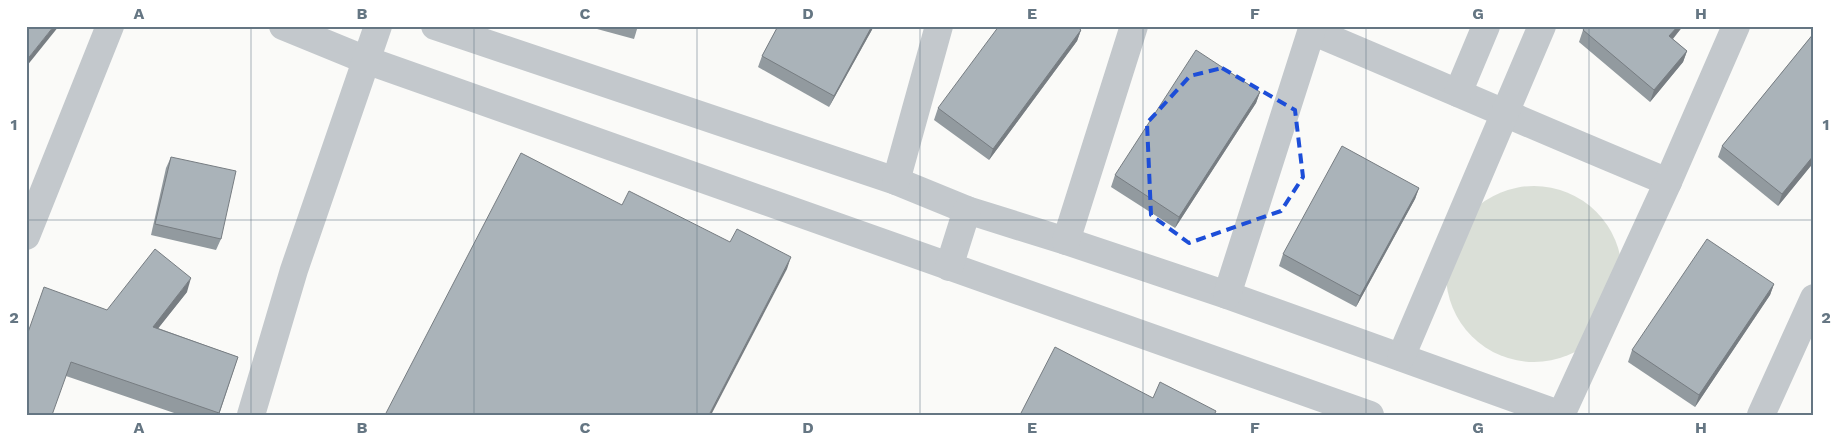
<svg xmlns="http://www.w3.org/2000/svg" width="1840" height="441" font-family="'Work Sans',sans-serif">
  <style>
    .green { fill: #dadfd7 }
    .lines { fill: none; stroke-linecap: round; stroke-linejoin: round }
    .minor { stroke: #c3c8cc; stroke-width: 28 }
    .wall { fill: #929a9f }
    .shaded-wall { fill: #777d82 }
    .building { fill: #aab3b9; stroke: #777d82 }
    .marked { fill: none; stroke: #1d4ed8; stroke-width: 4; stroke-dasharray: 10 6; stroke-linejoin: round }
    .grid { fill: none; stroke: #657683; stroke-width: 1; stroke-opacity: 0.55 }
    .neatline { fill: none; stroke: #657683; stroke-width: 2 }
    .grid-label { font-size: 16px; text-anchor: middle; font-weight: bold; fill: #657683 }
  </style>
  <rect width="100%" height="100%" fill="#fafaf8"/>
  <!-- green -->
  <circle class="green" cx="1534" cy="274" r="88"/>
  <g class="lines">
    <!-- minor -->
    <g class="minor">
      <path d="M283 26 366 60 1370 415"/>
      <path d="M435 26 896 181 967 210 1066 241 1227 295 1561 415"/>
      <path d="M1312 31C1431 81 1549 133 1668 182"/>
      <path d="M1458 93 1486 26"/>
      <path d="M896 181 939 26"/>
      <path d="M26 236 110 26"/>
      <path d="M1066 241 1134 26"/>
      <path d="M949 267 967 210"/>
      <path d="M1227 295 1313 26"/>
      <path d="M1401 357 1542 26"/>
      <path d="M251 415 294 270 378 26"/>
      <path d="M1561 415 1668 182 1736 26"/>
      <path d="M1761 415 1814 298"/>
    </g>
  </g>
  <!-- wall -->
  <g class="wall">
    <path d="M586 26H638L634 39Z"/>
    <path d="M778 26H874L829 107 758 67 762 56Z"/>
    <path d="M1586 26H1683L1673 39 1687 51 1683 62 1650 102 1579 42 1583 30Z"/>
    <path d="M1081 30 1077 41 989 160 934 120 938 108Z"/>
    <path d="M1814 33V162L1778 206 1718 157 1722 146Z"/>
    <path d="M1260 92 1256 103 1175 228 1111 187 1115 175Z"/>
    <path d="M171 157 221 239 216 250 151 235 166 168Z"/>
    <path d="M1419 188 1415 199 1356 307 1279 266 1283 254Z"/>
    <path d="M1774 284 1770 295 1695 407 1628 362 1632 350Z"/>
    <path d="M187 292 158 328 238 357 219 415H180L66 376 26 415 107 310Z"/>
  </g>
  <!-- shaded-wall -->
  <g class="shaded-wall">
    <path d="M54 26H59L26 67V61Z"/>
    <path d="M872 26H874L829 107 834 96Z"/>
    <path d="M1678 26H1683L1665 48 1669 36Z"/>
    <path d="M1081 30 1077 41 989 160 993 149Z"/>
    <path d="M1687 51 1683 62 1650 102 1654 90Z"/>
    <path d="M1260 92 1256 103 1175 228 1179 217Z"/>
    <path d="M1814 155V162L1778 206 1782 194Z"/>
    <path d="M1419 188 1415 199 1356 307 1360 296Z"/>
    <path d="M791 257 787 269 711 415H709Z"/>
    <path d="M191 278 187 292 149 340 153 327Z"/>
    <path d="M1774 284 1770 295 1695 407 1699 395Z"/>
  </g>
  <!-- building -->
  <g class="building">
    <path d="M26 26H54L26 61Z"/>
    <path d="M778 26H872L834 96 762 56Z"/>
    <path d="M999 26H1076L1081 30 993 149 938 108Z"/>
    <path d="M1586 26H1678L1669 36 1687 51 1654 90 1583 30Z"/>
    <path d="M1814 33V155L1782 194 1722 146Z"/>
    <path d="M1196 50 1260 92 1179 217 1115 175Z"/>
    <path d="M1342 146 1419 188 1360 296 1283 254Z"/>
    <path d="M521 153 622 205 629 191 730 242 737 229 791 257 709 415H385Z"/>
    <path d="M171 157 236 171 221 239 155 224Z"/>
    <path d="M1707 239 1774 284 1699 395 1632 350Z"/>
    <path d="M155 249 191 278 153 327 238 357 219 413 71 362 52 415H26V338L44 287 107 310Z"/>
    <path d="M1055 347 1153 398 1160 382 1216 411 1214 415H1020Z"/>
  </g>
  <!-- marked area -->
  <path class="marked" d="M1222 68 1295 110 1303 177 1281 211 1189 243 1151 215 1147 123 1190 76Z"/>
  <!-- grid -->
  <path class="grid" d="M251 26V415M474 26V415M697 26V415M920 26V415M1143 26V415M1366 26V415M1589 26V415M26 220H1814"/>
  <!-- border -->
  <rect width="1840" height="441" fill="none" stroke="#ffffff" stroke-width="55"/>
  <rect x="28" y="28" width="1784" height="386" class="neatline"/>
  <g class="grid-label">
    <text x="139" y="19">A</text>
    <text x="362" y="19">B</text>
    <text x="585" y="19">C</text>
    <text x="808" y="19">D</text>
    <text x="1032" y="19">E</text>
    <text x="1255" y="19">F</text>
    <text x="1478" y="19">G</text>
    <text x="1701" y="19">H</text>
    <text x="14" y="130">1</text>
    <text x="1826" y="130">1</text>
    <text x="14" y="323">2</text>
    <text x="1826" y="323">2</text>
    <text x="139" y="433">A</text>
    <text x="362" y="433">B</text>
    <text x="585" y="433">C</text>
    <text x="808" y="433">D</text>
    <text x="1032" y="433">E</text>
    <text x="1255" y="433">F</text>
    <text x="1478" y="433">G</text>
    <text x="1701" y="433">H</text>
  </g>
</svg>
